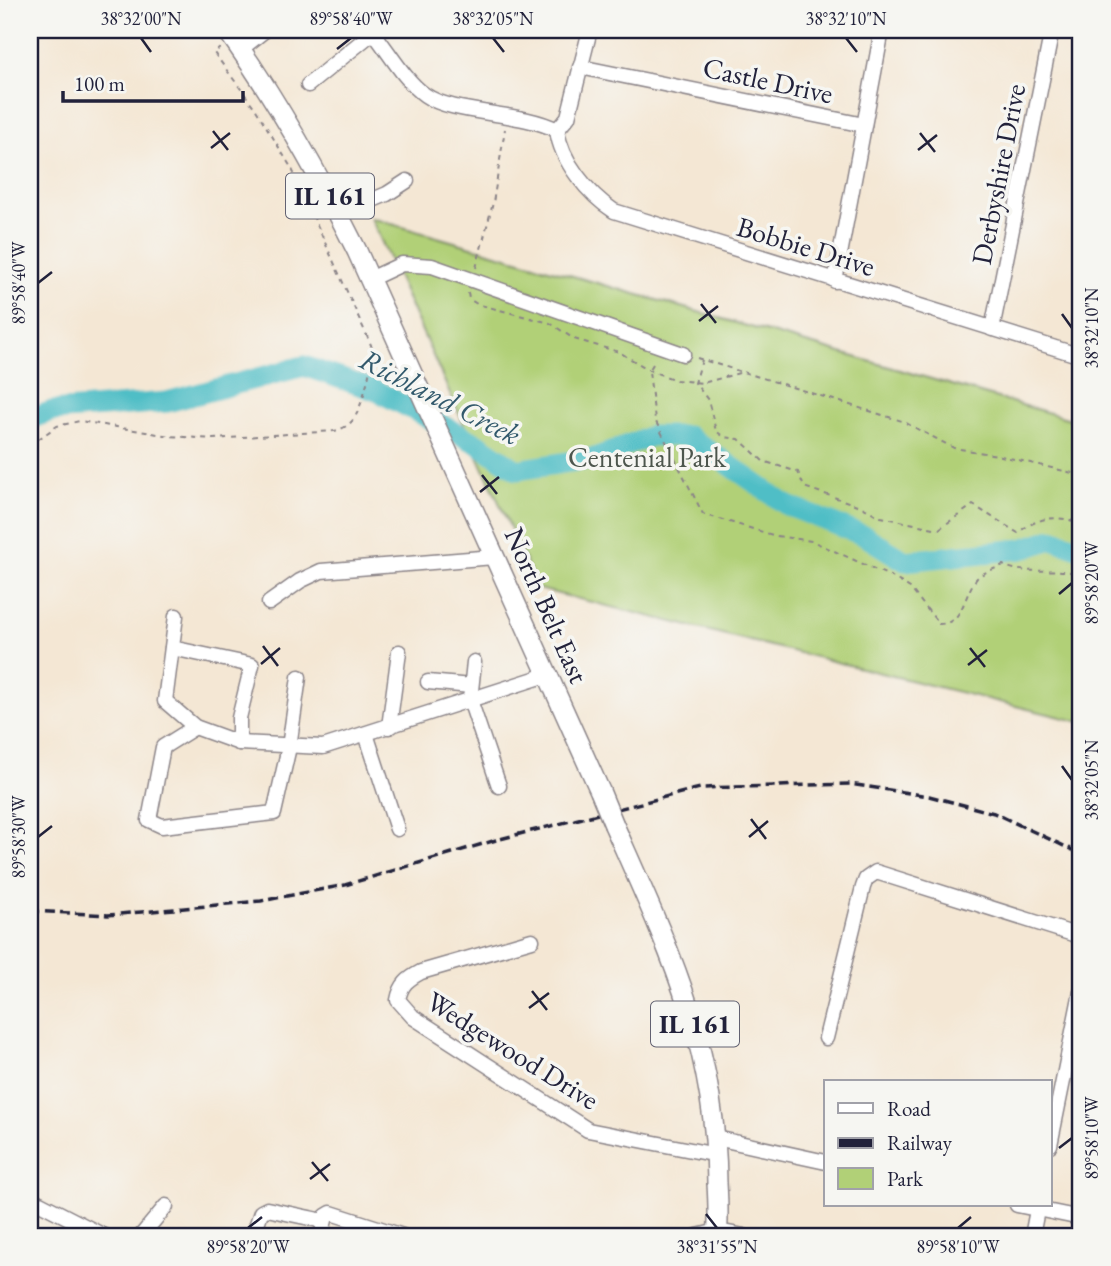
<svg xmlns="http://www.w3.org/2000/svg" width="1111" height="1266" font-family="'EB Garamond',serif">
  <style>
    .green { fill: #b1d077; stroke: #6a7959; stroke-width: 2 }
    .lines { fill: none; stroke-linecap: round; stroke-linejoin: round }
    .river { stroke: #50bec6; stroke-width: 21 }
    .minor-casing { stroke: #8b8488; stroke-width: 17 }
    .major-casing { stroke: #8b8488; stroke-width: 22 }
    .path { stroke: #8b8488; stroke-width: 2; stroke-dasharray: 5 5; stroke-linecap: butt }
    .minor { stroke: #fff; stroke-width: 14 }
    .major { stroke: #fff; stroke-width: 19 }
    .rail { stroke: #22223b; stroke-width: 3.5; stroke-dasharray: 10 5; stroke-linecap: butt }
    .major-bridge-casing { stroke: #8b8488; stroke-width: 22; stroke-linecap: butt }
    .major-bridge { stroke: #fff; stroke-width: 19 }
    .ticks { fill: none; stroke: #22223b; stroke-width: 2.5 }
    .labels { text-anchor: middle; stroke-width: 7; stroke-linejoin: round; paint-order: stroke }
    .shield { fill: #f6f6f2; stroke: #626272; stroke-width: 2 }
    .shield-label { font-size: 26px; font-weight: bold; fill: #22223b }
    .street-label { font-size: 28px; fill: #22223b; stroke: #f6f6f2 }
    .park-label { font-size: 28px; fill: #4d564d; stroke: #f6f6f2 }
    .water-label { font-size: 30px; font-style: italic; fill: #32596c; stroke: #f6f6f2 }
    .neatline { fill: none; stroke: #22223b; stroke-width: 2.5 }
    .ticks-label { font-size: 18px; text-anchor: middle; fill: #22223b }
  </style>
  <rect width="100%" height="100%" fill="#f6f6f2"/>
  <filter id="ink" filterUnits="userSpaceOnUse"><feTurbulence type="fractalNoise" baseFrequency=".0143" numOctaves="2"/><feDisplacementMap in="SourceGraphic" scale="14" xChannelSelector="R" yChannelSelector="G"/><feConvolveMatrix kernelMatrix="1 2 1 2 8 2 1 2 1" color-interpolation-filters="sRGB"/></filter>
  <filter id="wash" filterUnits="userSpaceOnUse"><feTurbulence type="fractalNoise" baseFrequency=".00686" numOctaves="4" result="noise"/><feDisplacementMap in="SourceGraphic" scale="28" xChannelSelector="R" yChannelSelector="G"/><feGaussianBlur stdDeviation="1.57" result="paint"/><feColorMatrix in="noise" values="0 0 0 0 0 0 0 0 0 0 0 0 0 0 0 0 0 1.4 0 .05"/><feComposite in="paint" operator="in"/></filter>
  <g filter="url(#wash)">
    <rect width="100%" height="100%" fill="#f4e7d4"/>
    <!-- green -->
    <path class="green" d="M371 218 1081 422V722L538 589Z"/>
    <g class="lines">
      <!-- river -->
      <path class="river" d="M30 419 52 411 167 402 304 366 377 391 480 445 517 470 595 458 651 436H688L788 506 865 536 905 561 1022 549 1052 539 1081 549"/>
    </g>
  </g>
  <g filter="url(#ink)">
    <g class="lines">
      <defs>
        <g id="minor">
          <path d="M373 32C389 52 405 81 425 95 453 115 520 111 557 130"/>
          <path d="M241 49 265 30"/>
          <path d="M580 67 864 125"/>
          <path d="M308 85 376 30"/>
          <path d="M557 130C561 161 588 194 614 211L1081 356"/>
          <path d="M557 130 568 117 590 30"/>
          <path d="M339 214 387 194 407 181"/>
          <path d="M370 279 402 264 432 266 683 354"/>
          <path d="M835 281 882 30"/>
          <path d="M992 329 1052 30"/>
          <path d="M269 603 300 581 321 571 494 557"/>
          <path d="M176 616 165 701 195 727 239 743 323 747 547 675"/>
          <path d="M172 648 252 665 239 718V743"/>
          <path d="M474 662 470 700 499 786"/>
          <path d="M428 682 471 686"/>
          <path d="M195 727 163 747 149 820 162 826 274 813 289 747 299 677"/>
          <path d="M389 727 399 652"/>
          <path d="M366 734 397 829"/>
          <path d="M532 940 421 972C408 979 401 984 398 1000L413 1017 588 1130 717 1155"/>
          <path d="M826 1038 863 887 866 879 876 872 1076 935 1081 940"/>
          <path d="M716 1138 826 1162"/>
          <path d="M1050 1145 1081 992"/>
          <path d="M30 1198 104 1236"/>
          <path d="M1017 1205 1081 1218"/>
          <path d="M141 1236 166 1206"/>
          <path d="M253 1236 261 1212 267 1209 324 1221"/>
          <path d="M321 1236 326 1216 331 1213 403 1236"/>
          <path d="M697 1236 718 1231 744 1236"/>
          <path d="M1032 1236 1038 1205"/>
        </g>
        <g id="major">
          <path d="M227 30C277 100 319 175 357 251L600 791"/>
          <path d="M614 825C668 947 716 1045 717 1183 718 1200 719 1219 717 1236"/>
        </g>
      </defs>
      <!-- minor casing -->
      <use href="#minor" class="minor-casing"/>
      <!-- major casing -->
      <use href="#major" class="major-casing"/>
      <!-- path -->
      <g class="path">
        <path d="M476 268 493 203 505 129"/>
        <path d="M468 293 469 299 477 304 550 323 574 339 619 352 651 371 676 380 703 383 743 372 902 421 954 448 997 455 1081 475"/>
        <path d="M697 358 742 372"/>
        <path d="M702 360 695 383 708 400 716 431 724 437 739 439 763 461 798 472 804 487 860 506 881 517 939 529 973 505 1018 533C1037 517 1058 514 1081 524"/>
        <path d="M653 364 649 371 655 420 703 514 776 536 812 541 892 577 910 588 939 624C964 624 963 595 977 578 983 572 995 569 1003 565 1027 577 1056 565 1081 575"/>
        <path d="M30 445 57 426 80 421 170 436 213 439 334 431C342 429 348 426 353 420 362 409 375 358 371 345L292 169 255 108 214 53 220 48"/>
      </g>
      <!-- minor -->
      <use href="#minor" class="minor"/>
      <!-- major -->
      <use href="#major" class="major"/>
      <!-- rail -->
      <path class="rail" d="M30 911 108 915 261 901 345 885 496 840 700 788 850 784 929 796 994 813 1081 854"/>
      <defs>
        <path id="major-bridge" d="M600 791 614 825"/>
      </defs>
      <!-- major-bridge casing -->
      <use href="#major-bridge" class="major-bridge-casing"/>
      <!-- major-bridge -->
      <use href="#major-bridge" class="major-bridge"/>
    </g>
  </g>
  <!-- ticks -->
  <path class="ticks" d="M141 38 151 52M493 38 504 52M846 38 857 52M337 49 351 38M213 131 228 150M920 133 935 152M211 148 230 133M918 150 937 135M38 283 52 272M701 304 716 323M1062 314 1072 328M699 321 718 306M482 475 497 494M480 492 499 477M1059 594 1072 583M263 646 278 666M970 648 985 667M261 664 280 648M968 665 987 650M1062 766 1072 780M751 819 766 839M38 837 52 826M749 837 768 821M532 991 547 1010M529 1008 549 993M1059 1148 1072 1138M312 1162 328 1181M310 1179 330 1164M706 1214 717 1228M248 1228 262 1217M958 1228 971 1217"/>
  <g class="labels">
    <!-- shield labels -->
    <g class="shield">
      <rect x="286" y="173.5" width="88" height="45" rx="5"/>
      <rect x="651" y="1001.5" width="88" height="45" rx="5"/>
    </g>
    <g class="shield-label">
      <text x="330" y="205">IL 161</text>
      <text x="695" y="1033">IL 161</text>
    </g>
    <!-- street labels -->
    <g class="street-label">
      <text transform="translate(768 80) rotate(12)" y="10">Castle Drive</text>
      <text transform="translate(998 174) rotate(-79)" y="10">Derbyshire Drive</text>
      <text transform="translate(806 246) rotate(17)" y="10">Bobbie Drive</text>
      <text transform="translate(547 605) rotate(66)" y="10">North Belt East</text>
      <text transform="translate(513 1050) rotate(32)" y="10">Wedgewood Drive</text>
    </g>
    <!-- park labels -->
    <g class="park-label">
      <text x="647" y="467">Centenial Park</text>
    </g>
    <!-- water labels -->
    <g class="water-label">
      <text transform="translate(440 397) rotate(27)" y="10">Richland Creek</text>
    </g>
  </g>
  <!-- margin -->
  <rect width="1111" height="1266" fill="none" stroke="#f6f6f2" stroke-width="77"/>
  <!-- legend -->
  <rect x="824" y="1080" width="228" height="126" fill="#f6f6f2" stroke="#a1a1a9" stroke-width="2"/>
  <rect x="838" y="1103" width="35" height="10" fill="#ffffff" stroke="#a1a1a9" stroke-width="2"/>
  <text x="887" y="1116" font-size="21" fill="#22223b">Road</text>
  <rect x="838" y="1138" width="35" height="10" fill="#22223b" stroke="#a1a1a9" stroke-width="2"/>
  <text x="887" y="1150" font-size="21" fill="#22223b">Railway</text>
  <rect x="838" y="1168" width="35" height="21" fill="#b1d077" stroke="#a1a1a9" stroke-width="2"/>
  <text x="887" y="1186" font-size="21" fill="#22223b">Park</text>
  <!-- scale -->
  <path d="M63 91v10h180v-10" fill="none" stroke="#22223b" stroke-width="3.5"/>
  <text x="74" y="91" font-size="21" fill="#22223b" stroke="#f6f6f2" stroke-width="5" paint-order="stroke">100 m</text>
  <rect x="38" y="38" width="1034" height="1190" class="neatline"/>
  <g class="ticks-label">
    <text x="141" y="25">38°32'00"N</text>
    <text x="351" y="25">89°58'40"W</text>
    <text x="493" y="25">38°32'05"N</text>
    <text x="846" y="25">38°32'10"N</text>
    <text transform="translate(19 283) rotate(-90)" y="6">89°58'40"W</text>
    <text transform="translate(1092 328) rotate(-90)" y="6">38°32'10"N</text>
    <text transform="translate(1092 583) rotate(-90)" y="6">89°58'20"W</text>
    <text transform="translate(1092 780) rotate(-90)" y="6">38°32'05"N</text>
    <text transform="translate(19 837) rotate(-90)" y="6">89°58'30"W</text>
    <text transform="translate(1092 1138) rotate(-90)" y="6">89°58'10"W</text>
    <text x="248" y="1253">89°58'20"W</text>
    <text x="717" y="1253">38°31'55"N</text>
    <text x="958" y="1253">89°58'10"W</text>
  </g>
</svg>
